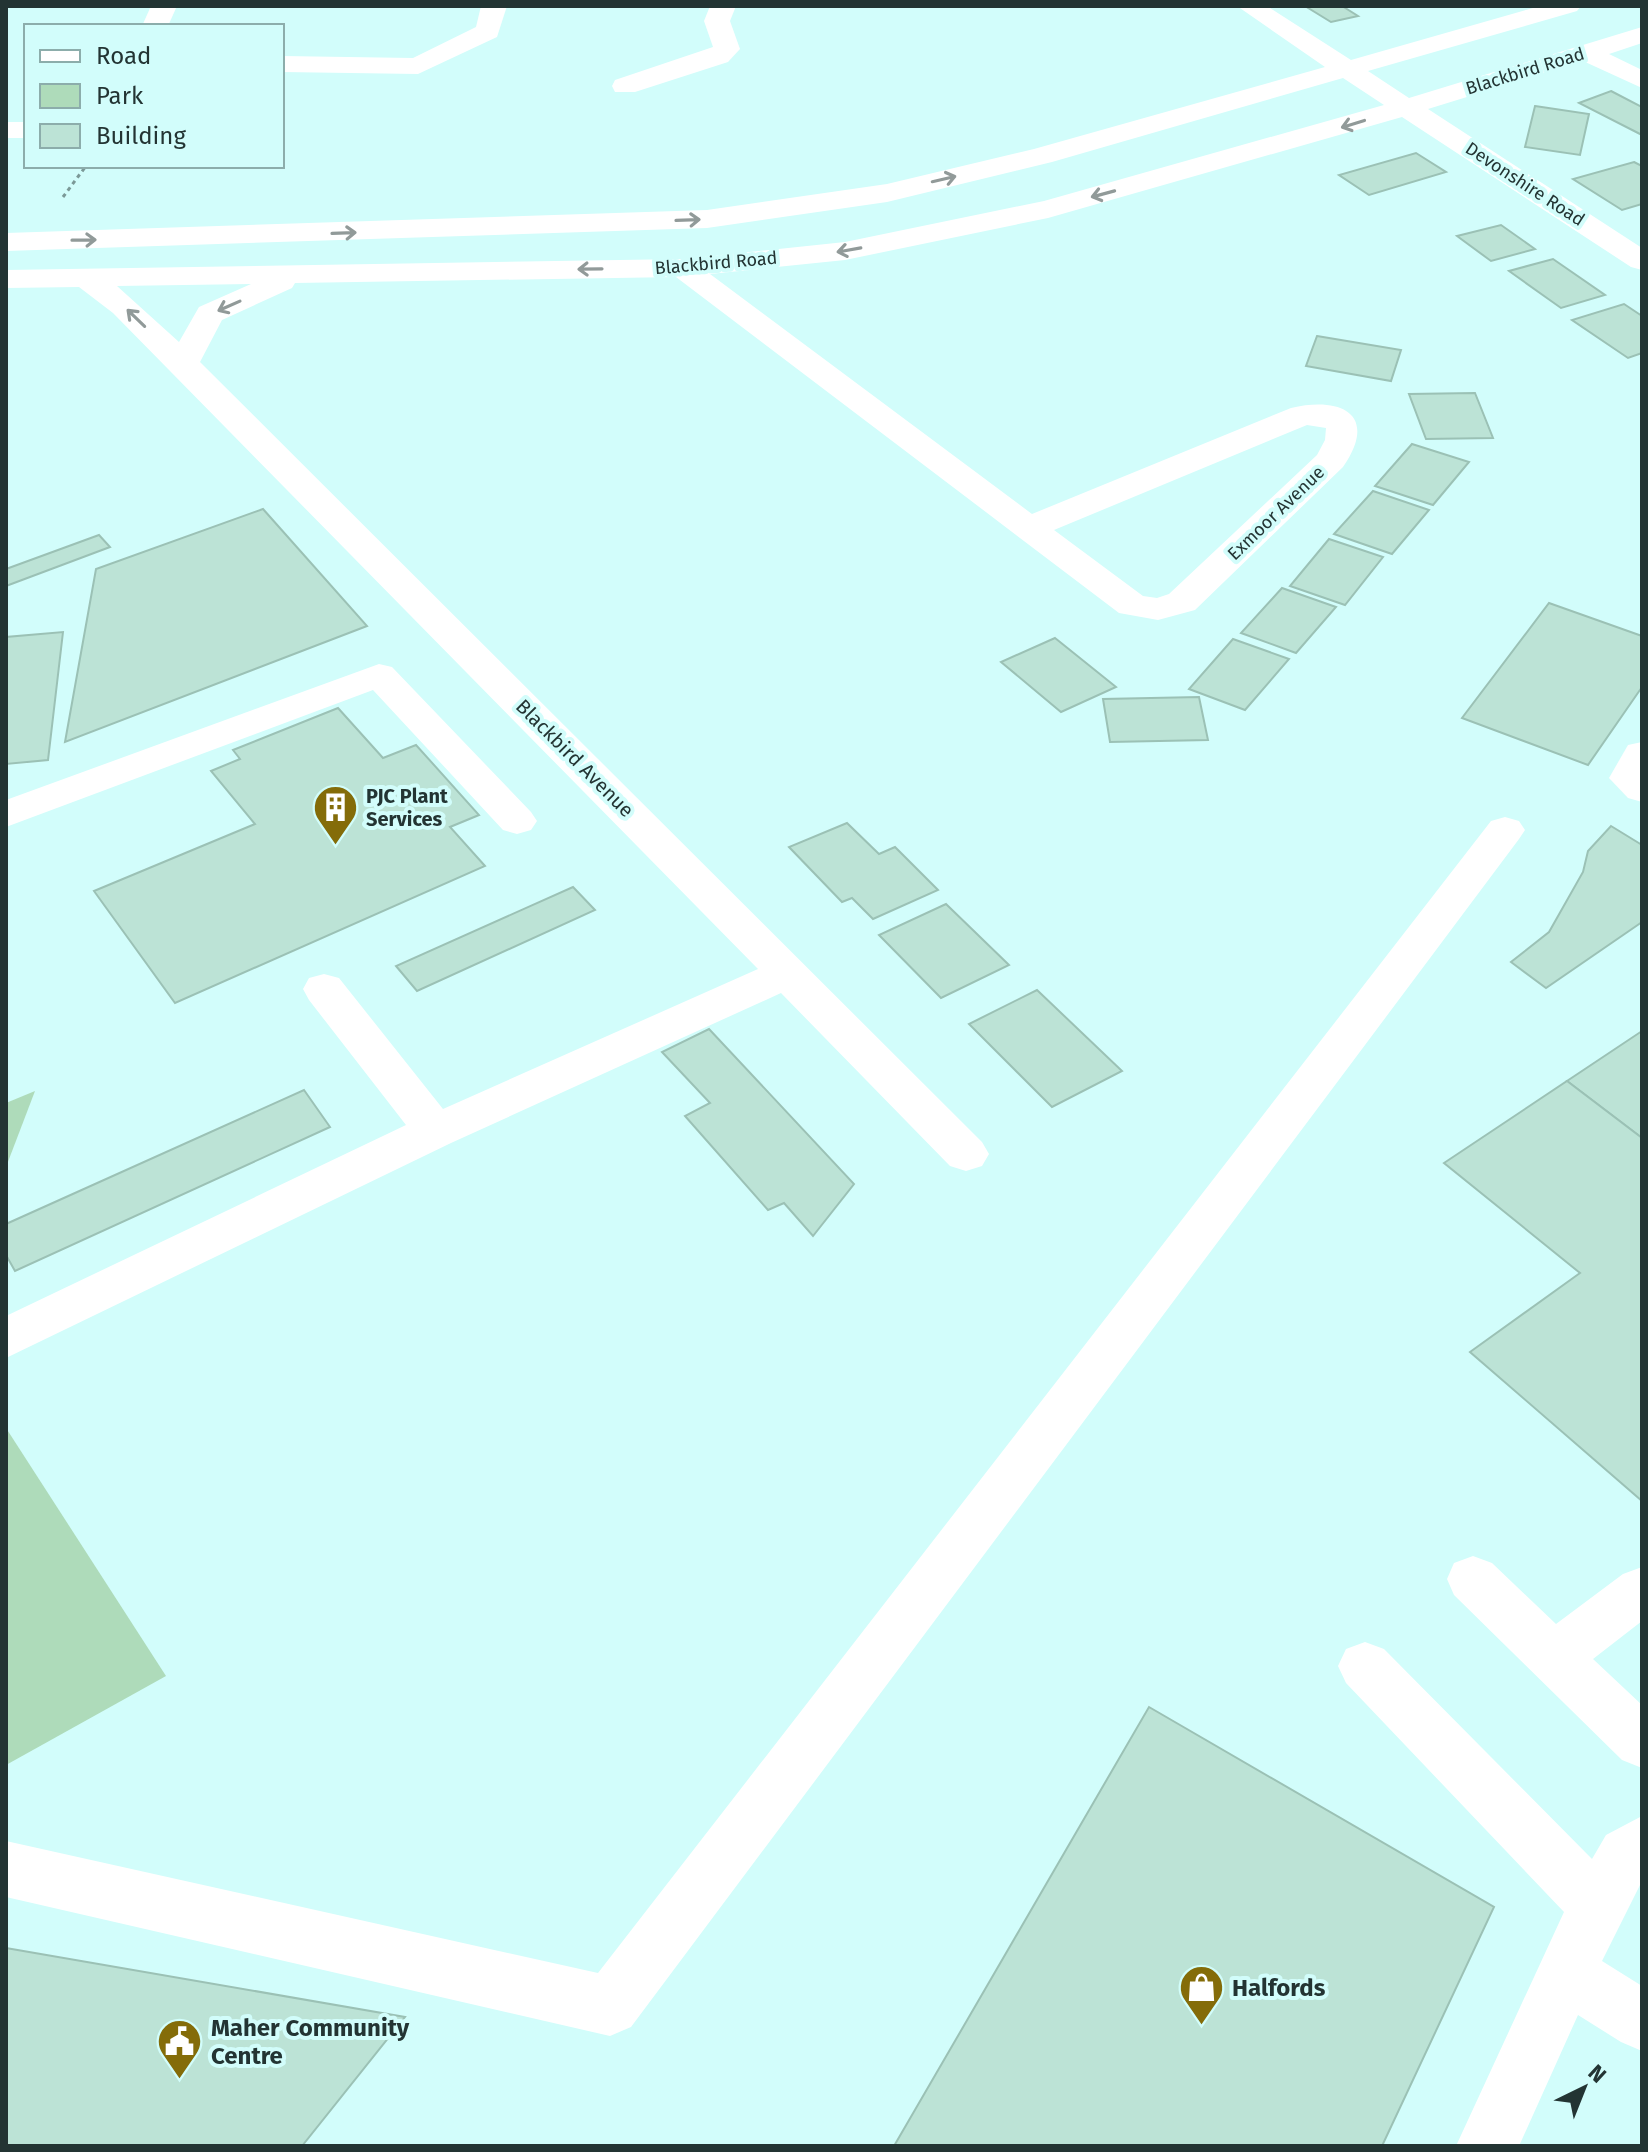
<svg xmlns="http://www.w3.org/2000/svg" width="1648" height="2152" font-family="'Fira Sans',sans-serif">
  <style>
    .green { fill: #aedbba }
    .building { fill: #bce3d6; stroke: #9bc1b5; stroke-width: 2 }
    .lines { fill: none; stroke-linecap: round; stroke-linejoin: round }
    .path { stroke: #7b9997; stroke-width: 3; stroke-dasharray: 4 4; stroke-linecap: butt }
    .minor { fill: #fff; fill-rule: evenodd }
    .oneway { stroke: #919a99 }
    .labels { text-anchor: middle; stroke-width: 8; stroke-linejoin: round; paint-order: stroke }
    .far-street-label { font-size: 18px; fill: #233433; stroke: #d2fdfb }
    .street-label { font-size: 20px; fill: #233433; stroke: #d2fdfb }
    .poi-label { font-size: 20px; font-weight: bold; fill: #233433; stroke: #d2fdfb; text-anchor: start }
    .near-poi-label { font-size: 24px; font-weight: bold; fill: #233433; stroke: #d2fdfb; text-anchor: start }
  </style>
  <rect width="100%" height="100%" fill="#d2fdfb"/>
  <!-- green -->
  <g class="green">
    <path d="M35 1091 6 1167V1103Z"/>
    <path d="M6 1428 166 1676 6 1765Z"/>
  </g>
  <!-- building -->
  <g class="building">
    <path d="M1305 6H1342L1358 16 1331 22Z"/>
    <path d="M1611 91 1642 107V135L1579 103Z"/>
    <path d="M1535 106 1589 114 1580 155 1525 147Z"/>
    <path d="M1416 153 1446 172 1369 195 1339 175Z"/>
    <path d="M1634 162 1642 166V204L1622 210 1573 179Z"/>
    <path d="M1501 225 1535 249 1491 261 1457 236Z"/>
    <path d="M1553 259 1605 295 1561 308 1509 271Z"/>
    <path d="M1624 304 1642 316V353L1628 358 1572 320Z"/>
    <path d="M1317 336 1401 350 1391 381 1306 366Z"/>
    <path d="M1475 393 1493 438 1426 439 1409 394Z"/>
    <path d="M1412 444 1469 462 1433 505 1375 486Z"/>
    <path d="M1373 491 1429 510 1392 554 1334 534Z"/>
    <path d="M263 509 367 626 65 742 96 569Z"/>
    <path d="M99 535 110 547 6 586V569Z"/>
    <path d="M1329 539 1383 557 1345 605 1290 586Z"/>
    <path d="M1282 588 1336 607 1296 653 1241 633Z"/>
    <path d="M1549 603 1642 636V687L1588 765 1462 718Z"/>
    <path d="M63 632 48 760 6 764V637Z"/>
    <path d="M1055 638 1116 687 1061 712 1001 662Z"/>
    <path d="M1233 639 1289 659 1245 710 1189 689Z"/>
    <path d="M1199 697 1208 740 1110 742 1103 699Z"/>
    <path d="M338 708 383 758 416 745 479 815 450 827 485 866 175 1003 94 891 255 824 211 771 240 759 233 750Z"/>
    <path d="M847 823 879 854 895 847 938 890 873 919 852 898 842 902 789 847Z"/>
    <path d="M1611 826 1642 845V922L1546 988 1511 962 1549 932 1583 872 1588 851Z"/>
    <path d="M573 887 595 910 417 991 396 966Z"/>
    <path d="M946 904 1009 965 941 998 879 935Z"/>
    <path d="M1037 990 1122 1071 1052 1107 969 1024Z"/>
    <path d="M709 1029 854 1184 813 1236 784 1203 768 1210 685 1116 710 1103 662 1052Z"/>
    <path d="M1642 1031V1138L1567 1081Z"/>
    <path d="M1567 1081 1642 1138V1501L1470 1352 1580 1273 1444 1163Z"/>
    <path d="M304 1090 330 1127 15 1271 6 1255V1224Z"/>
    <path d="M1149 1707 1494 1907 1382 2146H894Z"/>
    <path d="M6 1948 405 2017 302 2146H6Z"/>
  </g>
  <g class="lines">
    <!-- path -->
    <path class="path" d="M63 197 86 166"/>
    <!-- minor -->
    <g class="minor">
      <path d="M151 6H177L168 26H142Z"/>
      <path d="M481 6H507L497 37 418 74 282 72V56L413 58 476 27Z"/>
      <path d="M710 6H736L730 21 740 49 728 62 635 92H615L612 86 615 80 713 47 704 21Z"/>
      <path d="M1237 6H1267L1351 60 1540 6H1581L1577 11 1368 71 1409 98 1642 27V43L1609 54 1642 70V88L1583 61 1428 109 1642 248V270L1631 267 1402 117 1048 218 845 260 710 274 1032 514 1291 408C1342 396 1379 415 1343 467L1195 610 1158 620 1119 613 676 277 295 283 292 288 222 320 200 362 982 1142 989 1154 982 1166 966 1171 950 1166 781 993 451 1143 6 1358V1316L406 1125 309 1000 303 989 309 978 324 974 339 978 443 1109 758 969 113 313 79 287 6 288V270L683 259 845 242 1044 201 1384 105 1343 78 1052 162 887 202 707 228 6 251V233L707 210 887 184 1034 149 1325 67ZM251 284 199 307 179 342 117 286ZM1307 425 1326 428 1325 440 1317 455 1169 594 1157 598 1143 596 1054 530Z"/>
      <rect x="6" y="122" width="20" height="16"/>
      <path d="M379 664 392 667 531 812 537 821 531 830 517 834 503 830 373 690 6 827V800Z"/>
      <path d="M1642 742V802L1628 798 1609 778 1628 745Z"/>
      <path d="M1505 817 1519 821 1525 830 1519 839 631 2027 610 2036 6 1897V1841L598 1973 1491 821Z"/>
      <path d="M1473 1556 1492 1563 1556 1624 1623 1574 1642 1567V1621L1593 1659 1642 1705V1768L1622 1760 1454 1595 1447 1579 1454 1563Z"/>
      <path d="M1365 1642 1384 1649 1592 1859 1606 1835 1642 1816V1881L1602 1961 1642 1986V2051L1621 2042 1578 2015 1519 2146H1456L1564 1912 1346 1683 1338 1666 1346 1649Z"/>
    </g>
  </g>
  <!-- one-way arrows -->
  <defs><path id="oneway-shaft" d="M-6 0H5M1.5-3L5.5 0L1.5 3" fill="none" stroke-width="1.6" stroke-linecap="round" stroke-linejoin="round" transform="scale(2)"/></defs>
  <g class="oneway">
    <use href="#oneway-shaft" transform="translate(1353 124) rotate(163)"/>
    <use href="#oneway-shaft" transform="translate(944 179) rotate(-13)"/>
    <use href="#oneway-shaft" transform="translate(1103 194) rotate(165)"/>
    <use href="#oneway-shaft" transform="translate(688 220) rotate(-2)"/>
    <use href="#oneway-shaft" transform="translate(344 233) rotate(-2)"/>
    <use href="#oneway-shaft" transform="translate(84 240) rotate(-1)"/>
    <use href="#oneway-shaft" transform="translate(849 250) rotate(170)"/>
    <use href="#oneway-shaft" transform="translate(590 269) rotate(179)"/>
    <use href="#oneway-shaft" transform="translate(229 306) rotate(156)"/>
    <use href="#oneway-shaft" transform="translate(136 318) rotate(-136)"/>
  </g>
  <!-- icons -->
  <defs>
    <symbol id="building-pin" viewBox="-11 -11 22 30"><path d="M0 17L-7.5 6A9.5 9.5 0 1 1 7.5 6Z" fill="#846c09" stroke="#d2fdfb"/><path d="M-4-6H4V6H1V3H-1V6H-4ZM-2.5-4.3h1.7v1.8h-1.7ZM.8-4.3h1.7v1.8H.8ZM-2.5-1h1.7V.8h-1.7ZM.8-1h1.7V.8H.8Z" fill="#fff"/></symbol>
    <symbol id="shop-pin" viewBox="-11 -11 22 30"><path d="M0 17L-7.5 6A9.5 9.5 0 1 1 7.5 6Z" fill="#846c09" stroke="#d2fdfb"/><path d="M-5-2.5h2.3a2.7 3.5 0 0 1 5.4 0H5L5.5 6h-11ZM-1.5-2.5h3a1.5 2.3 0 0 0-3 0Z" fill="#fff"/></symbol>
    <symbol id="civic-pin" viewBox="-11 -11 22 30"><path d="M0 17L-7.5 6A9.5 9.5 0 1 1 7.5 6Z" fill="#846c09" stroke="#d2fdfb"/><path d="M-.6-6.5H3V-4.5H.6V-3L4-1V1h2V6H-6V1h2V-1L-.6-3ZM-1.2 2.5V6h2.4V2.5Z" fill="#fff"/></symbol>
  </defs>
  <g fill-rule="evenodd">
    <use href="#building-pin" x="310" y="782" width="51" height="69"/>
    <use href="#shop-pin" x="1176" y="1962" width="51" height="69"/>
    <use href="#civic-pin" x="154" y="2016" width="51" height="69"/>
  </g>
  <g class="labels">
    <!-- far-street labels -->
    <g class="far-street-label">
      <text transform="translate(1525 71) rotate(-17)" y="6">Blackbird Road</text>
      <text transform="translate(1525 184) rotate(33)" y="6">Devonshire Road</text>
      <text transform="translate(716 263) rotate(-5)" y="6">Blackbird Road</text>
      <text transform="translate(1276 513) rotate(-44)" y="6">Exmoor Avenue</text>
    </g>
    <!-- street labels -->
    <g class="street-label">
      <text transform="translate(575 758) rotate(45)" y="7">Blackbird Avenue</text>
    </g>
    <!-- poi labels -->
    <g class="poi-label">
      <text x="366" y="803">PJC Plant<tspan x="366" dy="23">Services</tspan></text>
    </g>
    <!-- near-poi labels -->
    <g class="near-poi-label">
      <text x="1232" y="1996">Halfords</text>
      <text x="211" y="2036">Maher Community<tspan x="211" dy="28">Centre</tspan></text>
    </g>
  </g>
  <!-- border -->
  <rect width="1648" height="2152" fill="none" stroke="#233433" stroke-width="16"/>
  <!-- legend -->
  <rect x="24" y="24" width="260" height="144" fill="#d2fdfb" stroke="#8cadab" stroke-width="2"/>
  <rect x="40" y="50" width="40" height="12" fill="#ffffff" stroke="#8cadab" stroke-width="2"/>
  <text x="96" y="64" font-size="24" fill="#233433">Road</text>
  <rect x="40" y="84" width="40" height="24" fill="#aedbba" stroke="#8cadab" stroke-width="2"/>
  <text x="96" y="104" font-size="24" fill="#233433">Park</text>
  <rect x="40" y="124" width="40" height="24" fill="#bce3d6" stroke="#8cadab" stroke-width="2"/>
  <text x="96" y="144" font-size="24" fill="#233433">Building</text>
  <!-- north arrow -->
  <g transform="translate(1584 2088) rotate(43)" stroke="#d2fdfb" stroke-width="6" paint-order="stroke">
  <path d="M0-6L14 30L0 20L-14 30Z" fill="#233433"/>
  <text y="-12" font-size="22" font-weight="bold" text-anchor="middle" fill="#233433">N</text>
  </g>
</svg>
